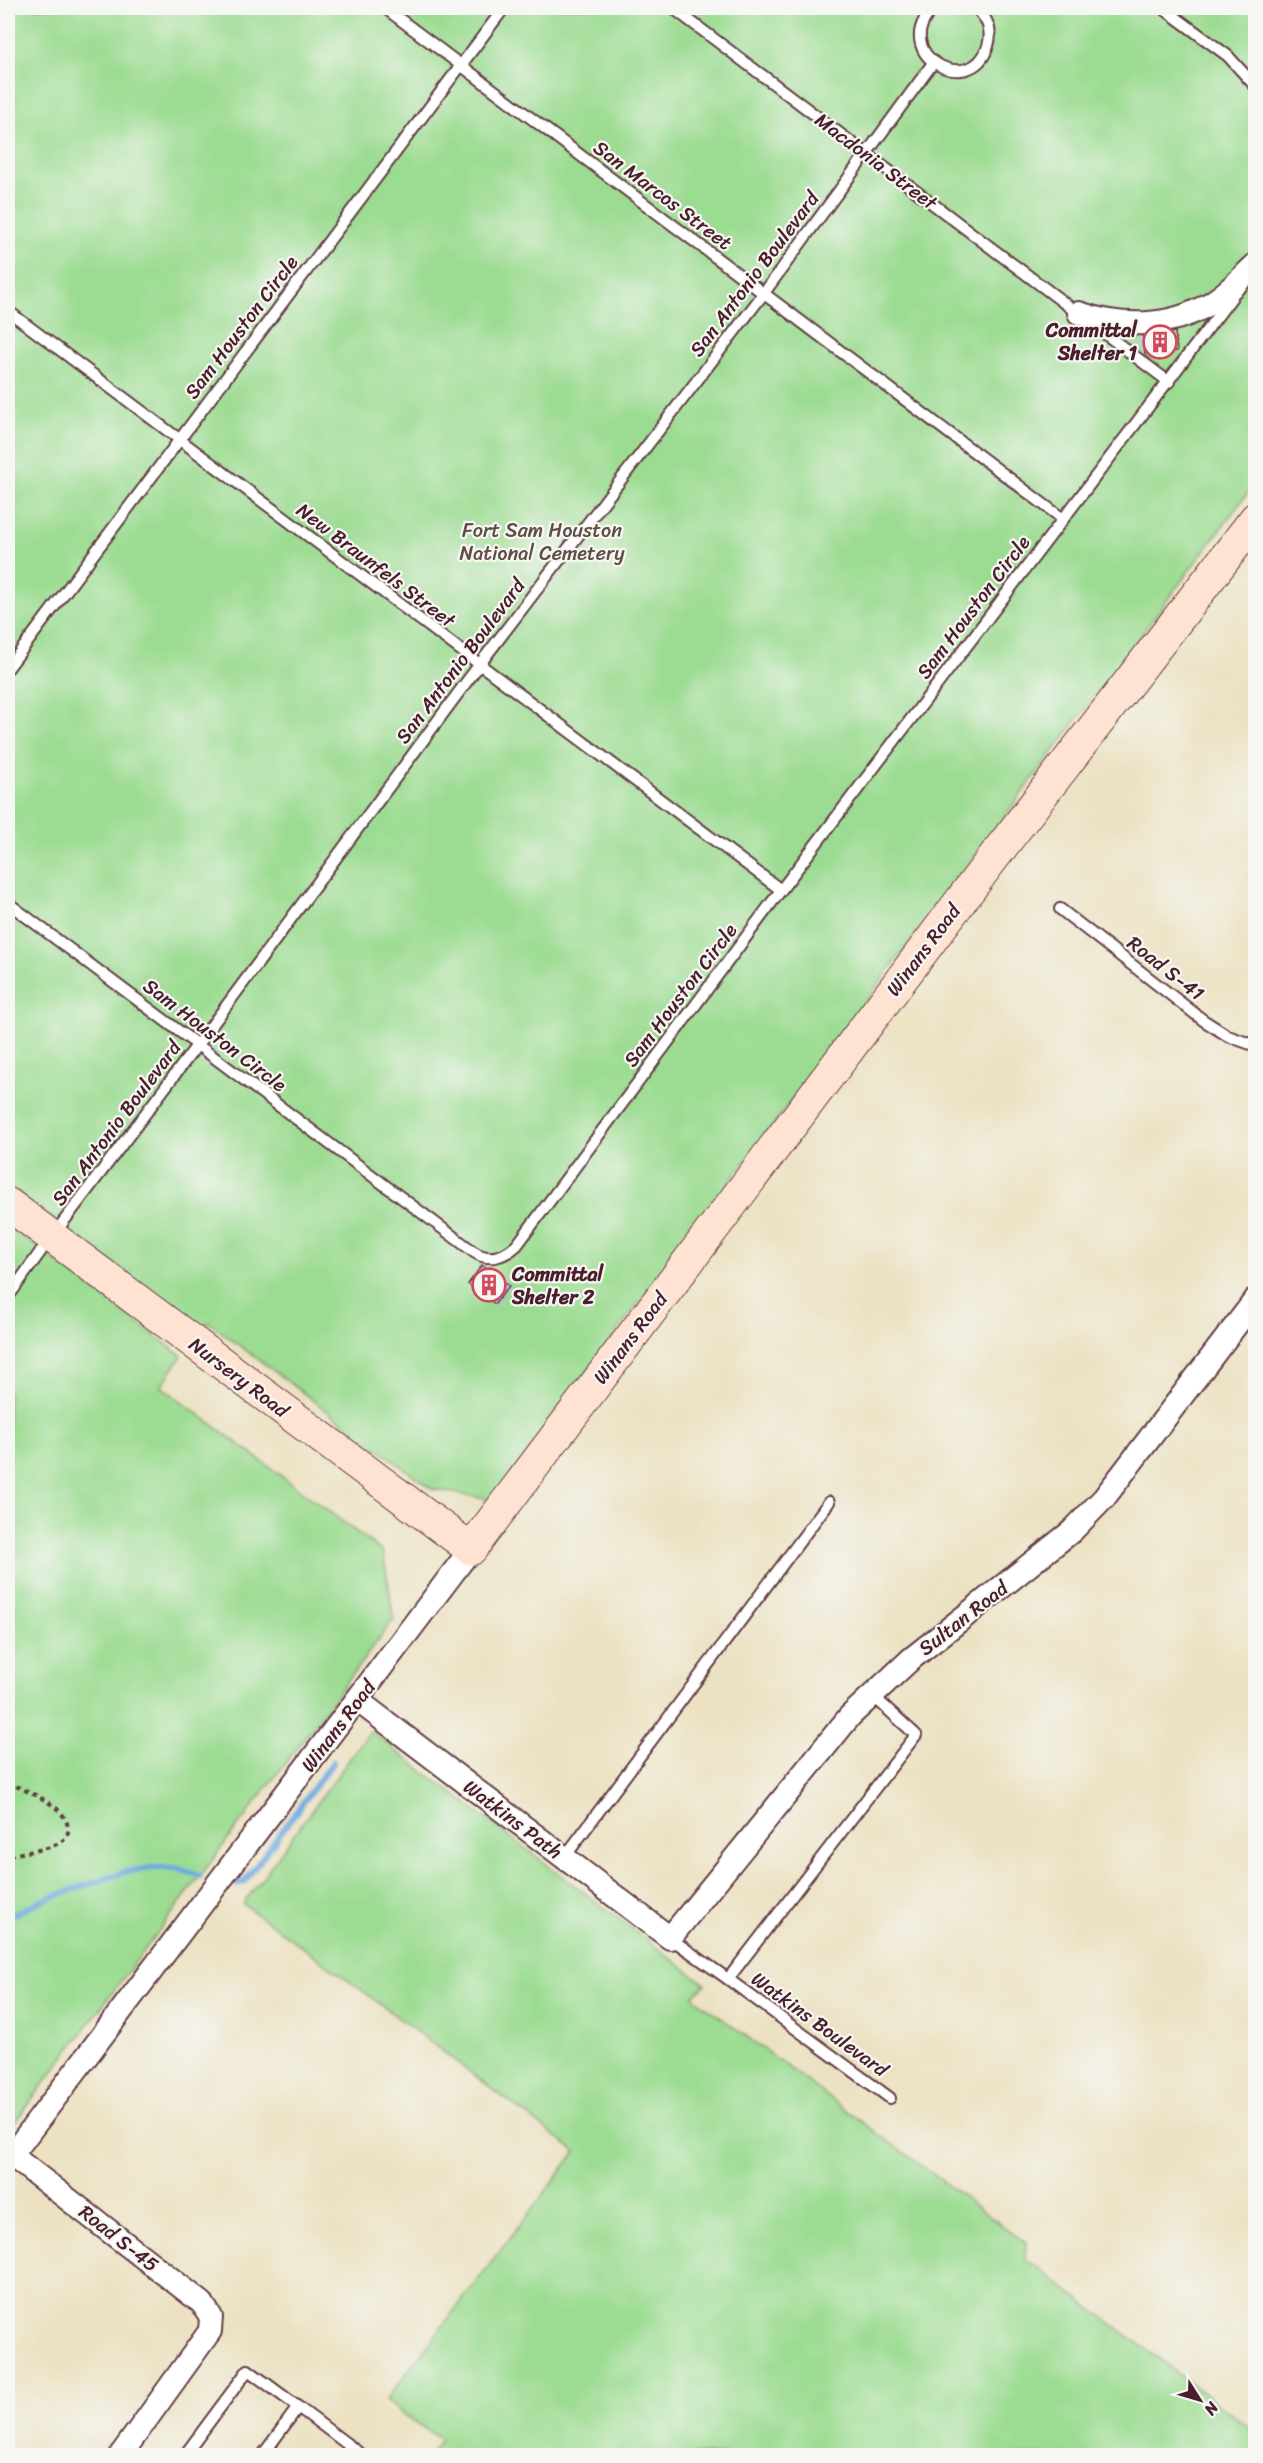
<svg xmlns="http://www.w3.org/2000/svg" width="1263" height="2463" font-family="Sriracha,sans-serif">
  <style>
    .green { fill: #9cdc92; stroke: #737e5e; stroke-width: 1.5 }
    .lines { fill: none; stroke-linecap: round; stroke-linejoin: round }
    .stream { stroke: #6ea9df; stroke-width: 6 }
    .building { fill: #c1b1fd }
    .lane-casing { stroke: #623c42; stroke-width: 14 }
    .street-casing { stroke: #623c42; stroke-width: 26 }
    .secondary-casing { stroke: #623c42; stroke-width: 34 }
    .path { stroke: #623c42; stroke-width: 4; stroke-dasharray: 4.5 4.5; stroke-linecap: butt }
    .lane { stroke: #fff; stroke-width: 10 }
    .street { stroke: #fff; stroke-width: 22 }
    .secondary { stroke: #fee3d2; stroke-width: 32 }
    .labels { text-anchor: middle; stroke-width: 4.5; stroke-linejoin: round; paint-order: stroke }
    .street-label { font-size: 20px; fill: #4a1f2b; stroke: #f6f6f2 }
    .poi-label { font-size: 20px; font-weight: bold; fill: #4a1f2b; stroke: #f6f6f2; text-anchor: end }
    .park-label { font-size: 20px; fill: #5e4e45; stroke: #f6f6f2 }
  </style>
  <rect width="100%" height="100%" fill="#f6f6f2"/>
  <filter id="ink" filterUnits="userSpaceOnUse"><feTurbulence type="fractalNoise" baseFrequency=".0167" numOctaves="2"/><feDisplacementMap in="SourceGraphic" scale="12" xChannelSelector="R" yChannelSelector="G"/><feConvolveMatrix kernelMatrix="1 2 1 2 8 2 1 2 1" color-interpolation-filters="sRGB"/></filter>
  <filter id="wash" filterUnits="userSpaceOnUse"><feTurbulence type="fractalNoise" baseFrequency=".008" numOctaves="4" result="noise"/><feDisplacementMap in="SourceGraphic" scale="24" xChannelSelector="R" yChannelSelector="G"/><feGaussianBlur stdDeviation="1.35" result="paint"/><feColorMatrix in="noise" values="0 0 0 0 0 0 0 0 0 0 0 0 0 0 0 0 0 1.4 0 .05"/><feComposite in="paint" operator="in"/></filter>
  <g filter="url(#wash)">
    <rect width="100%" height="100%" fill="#ece2c3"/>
    <!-- green -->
    <g class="green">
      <path d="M8 8H1255V483L491 1500 432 1489 208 1322 201 1330 8 1185Z"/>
      <path d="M8 1226 182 1356 161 1386 383 1552 394 1619 8 2131Z"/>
      <path d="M370 1731 705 1984 693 1997 1026 2243 1025 2258 1255 2432V2455H430L441 2440 385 2401 576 2152 344 1977 243 1904Z"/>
    </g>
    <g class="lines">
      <!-- stream -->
      <g class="stream">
        <path d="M235 1884 244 1882 333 1762"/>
        <path d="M8 1917 43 1900 125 1872 152 1868H176L200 1876"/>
      </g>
    </g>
    <g id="blocks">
      <!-- building -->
      <g class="building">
        <path d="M1175 332 1177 351 1145 354 1143 337Z"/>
        <path d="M482 1265 509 1286 495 1304 468 1284Z"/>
      </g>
    </g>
  </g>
  <g filter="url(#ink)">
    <use href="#blocks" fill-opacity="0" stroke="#623c42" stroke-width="1.5"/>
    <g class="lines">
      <defs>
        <g id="lane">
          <path d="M385 8 1063 519"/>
          <path d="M673 8 1169 382"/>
          <path d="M934 8C887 53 971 100 988 46 993 30 987 18 976 8"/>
          <path d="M1163 8 1228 56 1256 87"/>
          <path d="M8 311 781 890"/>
          <path d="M8 668 504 8"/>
          <path d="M8 903 474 1252C489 1262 504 1257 517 1245L781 890 1232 297"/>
          <path d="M1060 909 1203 1020 1228 1036 1256 1046"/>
          <path d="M61 1225 198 1044 479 665 764 293 933 63"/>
          <path d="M8 1297 41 1251"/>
          <path d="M564 1858 829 1502"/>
          <path d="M670 1938 728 1979 916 1735 872 1695"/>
          <path d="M728 1979 890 2098"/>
          <path d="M298 2407 363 2456"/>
          <path d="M184 2456 248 2370 298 2407 262 2456"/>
        </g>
        <g id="street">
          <path d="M1079 313C1121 328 1170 328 1209 304 1227 294 1241 278 1256 264"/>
          <path d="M357 1700 670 1938 850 1716 911 1659 1072 1531 1104 1498 1256 1299"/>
          <path d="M11 2155 202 2303 211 2317 210 2331 120 2456"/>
          <path d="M8 2160 471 1549"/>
        </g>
        <path id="secondary" d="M8 1204 471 1549 993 858 1256 518"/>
      </defs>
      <!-- lane casing -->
      <use href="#lane" class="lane-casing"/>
      <!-- street casing -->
      <use href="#street" class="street-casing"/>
      <!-- secondary casing -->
      <use href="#secondary" class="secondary-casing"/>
      <!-- path -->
      <path class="path" d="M8 1782C26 1792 67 1804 68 1829 68 1835 67 1838 62 1841 47 1851 25 1852 8 1855"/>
      <!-- lane -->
      <use href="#lane" class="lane"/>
      <!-- street -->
      <use href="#street" class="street"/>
      <!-- secondary -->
      <use href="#secondary" class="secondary"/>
    </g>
  </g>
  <!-- icons -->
  <defs>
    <symbol id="building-ring" viewBox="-11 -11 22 22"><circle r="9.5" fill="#f6f6f2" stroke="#d1495b" stroke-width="1.5"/><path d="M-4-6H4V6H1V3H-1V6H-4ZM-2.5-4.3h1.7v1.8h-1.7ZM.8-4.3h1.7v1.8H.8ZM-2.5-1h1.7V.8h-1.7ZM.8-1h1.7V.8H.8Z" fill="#d1495b"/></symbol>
  </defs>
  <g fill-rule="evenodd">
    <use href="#building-ring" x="1141" y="323" width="38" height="38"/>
    <use href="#building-ring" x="470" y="1266" width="38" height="38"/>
  </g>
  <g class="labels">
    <!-- street labels -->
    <g class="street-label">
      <text transform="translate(876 161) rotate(37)" y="7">Macdonia Street</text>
      <text transform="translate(663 195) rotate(37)" y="7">San Marcos Street</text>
      <text transform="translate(754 274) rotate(-53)" y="7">San Antonio Boulevard</text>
      <text transform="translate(241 327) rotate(-53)" y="7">Sam Houston Circle</text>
      <text transform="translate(376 565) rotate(37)" y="7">New Braunfels Street</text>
      <text transform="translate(973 607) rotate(-53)" y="7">Sam Houston Circle</text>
      <text transform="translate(460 661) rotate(-53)" y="7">San Antonio Boulevard</text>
      <text transform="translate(923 950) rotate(-53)" y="7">Winans Road</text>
      <text transform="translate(1166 968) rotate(38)" y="7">Road S-41</text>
      <text transform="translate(680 995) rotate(-53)" y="7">Sam Houston Circle</text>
      <text transform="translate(215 1035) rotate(37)" y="7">Sam Houston Circle</text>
      <text transform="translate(116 1123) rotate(-53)" y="7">San Antonio Boulevard</text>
      <text transform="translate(630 1338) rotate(-53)" y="7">Winans Road</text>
      <text transform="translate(239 1377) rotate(37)" y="7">Nursery Road</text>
      <text transform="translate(963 1618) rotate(-38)" y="7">Sultan Road</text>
      <text transform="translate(338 1726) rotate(-53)" y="7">Winans Road</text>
      <text transform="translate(513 1819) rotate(37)" y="7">Watkins Path</text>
      <text transform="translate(820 2024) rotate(36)" y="7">Watkins Boulevard</text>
      <text transform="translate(119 2238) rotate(38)" y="7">Road S-45</text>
    </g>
    <!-- poi labels -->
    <g class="poi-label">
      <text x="1137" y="337">Committal<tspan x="1137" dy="23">Shelter 1</tspan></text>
      <text x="512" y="1281" text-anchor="start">Committal<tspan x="512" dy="23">Shelter 2</tspan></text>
    </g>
    <!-- park labels -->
    <g class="park-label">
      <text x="542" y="537">Fort Sam Houston<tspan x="542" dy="23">National Cemetery</tspan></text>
    </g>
  </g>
  <!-- margin -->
  <rect width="1263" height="2463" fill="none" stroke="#f6f6f2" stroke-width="30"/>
  <!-- north arrow -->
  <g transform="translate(1200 2400) rotate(127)" stroke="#f6f6f2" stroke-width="4.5" paint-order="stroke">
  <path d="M0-4.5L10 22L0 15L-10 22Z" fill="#4a1f2b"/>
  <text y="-9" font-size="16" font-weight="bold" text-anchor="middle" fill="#4a1f2b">N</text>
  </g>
</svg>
